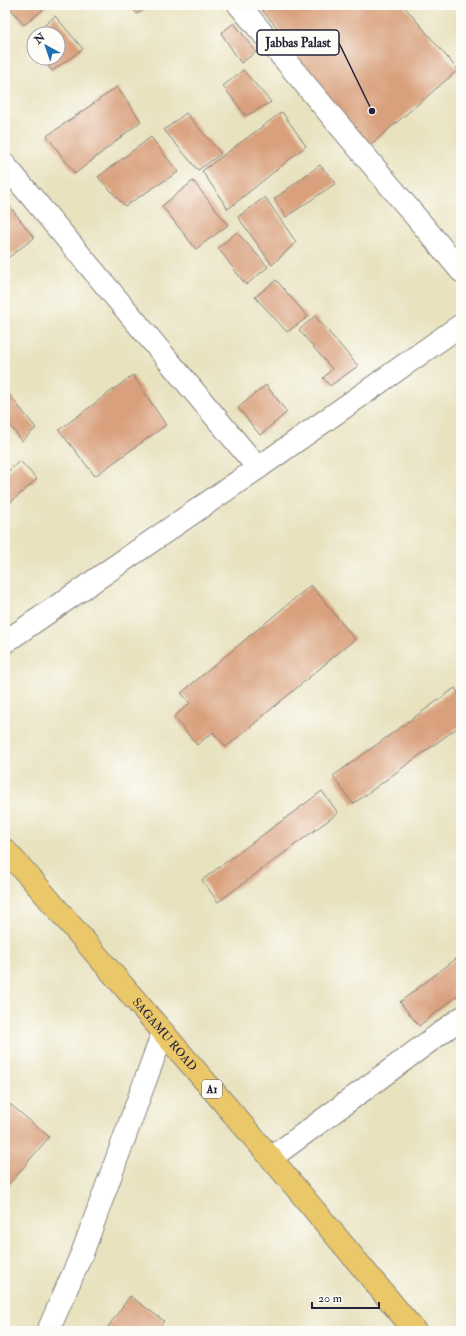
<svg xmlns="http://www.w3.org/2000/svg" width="466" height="1336" font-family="'IM FELL Double Pica',serif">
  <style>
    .building { fill: #d9a07d }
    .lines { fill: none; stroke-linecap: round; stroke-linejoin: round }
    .street-casing { stroke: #85827d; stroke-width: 24 }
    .highway-casing { stroke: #85827d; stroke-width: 24 }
    .street { stroke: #fff; stroke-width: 22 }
    .highway { stroke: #eac769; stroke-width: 22 }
    .labels { text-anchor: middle; stroke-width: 3.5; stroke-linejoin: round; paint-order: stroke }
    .shield { fill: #fdfcf7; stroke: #646373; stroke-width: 1 }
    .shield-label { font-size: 11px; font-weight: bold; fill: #22223b }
    .street-label { font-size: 12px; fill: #22223b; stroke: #fdfcf7 }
    .leader { fill: none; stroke: #22223b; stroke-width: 1.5 }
    .callout-dot { fill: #22223b; stroke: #fdfcf7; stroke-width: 1.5 }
    .callout { fill: #fdfcf7; stroke: #22223b; stroke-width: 1.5 }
    .callout-label { font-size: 13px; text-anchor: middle; font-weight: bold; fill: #22223b }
  </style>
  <rect width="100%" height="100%" fill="#fdfcf7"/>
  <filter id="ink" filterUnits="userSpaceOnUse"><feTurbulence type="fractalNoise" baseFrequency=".025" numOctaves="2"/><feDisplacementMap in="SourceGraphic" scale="8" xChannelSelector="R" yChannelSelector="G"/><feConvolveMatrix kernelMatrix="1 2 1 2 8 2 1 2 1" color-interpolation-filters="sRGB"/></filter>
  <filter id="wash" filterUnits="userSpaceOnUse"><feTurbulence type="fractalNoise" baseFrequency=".012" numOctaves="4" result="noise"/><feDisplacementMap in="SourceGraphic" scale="16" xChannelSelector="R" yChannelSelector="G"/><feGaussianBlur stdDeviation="0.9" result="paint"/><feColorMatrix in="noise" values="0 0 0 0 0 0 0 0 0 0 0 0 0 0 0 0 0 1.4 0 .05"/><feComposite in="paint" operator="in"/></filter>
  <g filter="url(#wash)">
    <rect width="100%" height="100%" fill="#e8e2bf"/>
    <g id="blocks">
      <!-- building -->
      <g class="building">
        <path d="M8 5H49L24 25Z"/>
        <path d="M130 5H152L137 14Z"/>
        <path d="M258 5H403L458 70 362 152 297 57 290 43Z"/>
        <path d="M55 16 83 49 52 71 42 58H58V34H35Z"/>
        <path d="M234 23 256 52 241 63 221 33Z"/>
        <path d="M34 35V48L28 41Z"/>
        <path d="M243 70 271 102 246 116 223 86Z"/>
        <path d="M117 87 141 121 75 174 47 136Z"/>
        <path d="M282 112 306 146 228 209 202 171Z"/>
        <path d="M186 113 221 154 198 170 164 130Z"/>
        <path d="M151 137 178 172 125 206 98 177Z"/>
        <path d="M320 165 336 183 286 217 274 199Z"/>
        <path d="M193 181 228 225 196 249 162 206Z"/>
        <path d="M265 197 296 242 272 265 238 217Z"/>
        <path d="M5 200 34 238 5 260Z"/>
        <path d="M237 232 268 267 246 285 218 248Z"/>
        <path d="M276 280 308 317 287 332 255 297Z"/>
        <path d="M315 316 358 366 330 386 323 378 332 369 299 330Z"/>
        <path d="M133 375 166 425 95 476 59 430Z"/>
        <path d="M266 385 287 412 260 435 238 408Z"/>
        <path d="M8 393 36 428 22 441 5 419V396Z"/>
        <path d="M20 461 37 479 11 502 5 494V474Z"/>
        <path d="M311 585 355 639 226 747 213 732 197 745 174 717 190 703 181 693Z"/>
        <path d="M455 688 461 697V725L353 804 333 776Z"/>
        <path d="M322 791 338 813 218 902 202 880Z"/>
        <path d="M461 955V993L419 1026 400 1002Z"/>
        <path d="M10 1104 49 1137 5 1189V1110Z"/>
        <path d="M130 1296 164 1321 157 1331H105Z"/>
      </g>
    </g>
  </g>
  <g filter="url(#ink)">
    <use href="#blocks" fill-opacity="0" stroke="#85827d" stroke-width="1"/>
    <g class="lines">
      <defs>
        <g id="street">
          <path d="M239 5 461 271"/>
          <path d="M5 165 258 468"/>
          <path d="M5 642 258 468 461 325"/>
          <path d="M271 1158 461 1018"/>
          <path d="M48 1331 83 1251 163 1032"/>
        </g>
        <g id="highway">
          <path id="s1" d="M5 850 28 875 271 1158 415 1331"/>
        </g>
      </defs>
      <!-- street casing -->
      <use href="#street" class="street-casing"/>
      <!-- highway casing -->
      <use href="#highway" class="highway-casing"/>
      <!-- street -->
      <use href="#street" class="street"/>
      <!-- highway -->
      <use href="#highway" class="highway"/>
    </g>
  </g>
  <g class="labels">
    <!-- shield labels -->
    <rect class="shield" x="202" y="1080" width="20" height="18" rx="3"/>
    <g class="shield-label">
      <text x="212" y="1093">A1</text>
    </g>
    <!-- street labels -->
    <g class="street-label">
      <text dy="4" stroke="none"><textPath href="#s1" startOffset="244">SAGAMU ROAD</textPath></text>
    </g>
  </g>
  <!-- callouts -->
  <path class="leader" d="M372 111L339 43"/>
  <circle class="callout-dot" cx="372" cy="111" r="4"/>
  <rect class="callout" x="257" y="30" width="82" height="25" rx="4"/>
  <g class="callout-label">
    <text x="298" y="47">Jabbas Palast</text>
  </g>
  <!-- margin -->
  <rect width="466" height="1336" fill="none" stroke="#fdfcf7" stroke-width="20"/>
  <!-- north arrow -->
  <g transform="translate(46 46) rotate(320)"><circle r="19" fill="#fdfcf7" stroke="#a5a5ac"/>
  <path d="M0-3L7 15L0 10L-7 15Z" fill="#1f6fb2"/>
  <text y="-6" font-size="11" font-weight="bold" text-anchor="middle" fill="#22223b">N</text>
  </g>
  <!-- scale -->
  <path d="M312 1302v6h67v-6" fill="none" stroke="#22223b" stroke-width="2"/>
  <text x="318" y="1302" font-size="12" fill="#22223b" stroke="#fdfcf7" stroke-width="3" paint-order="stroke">20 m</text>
</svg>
